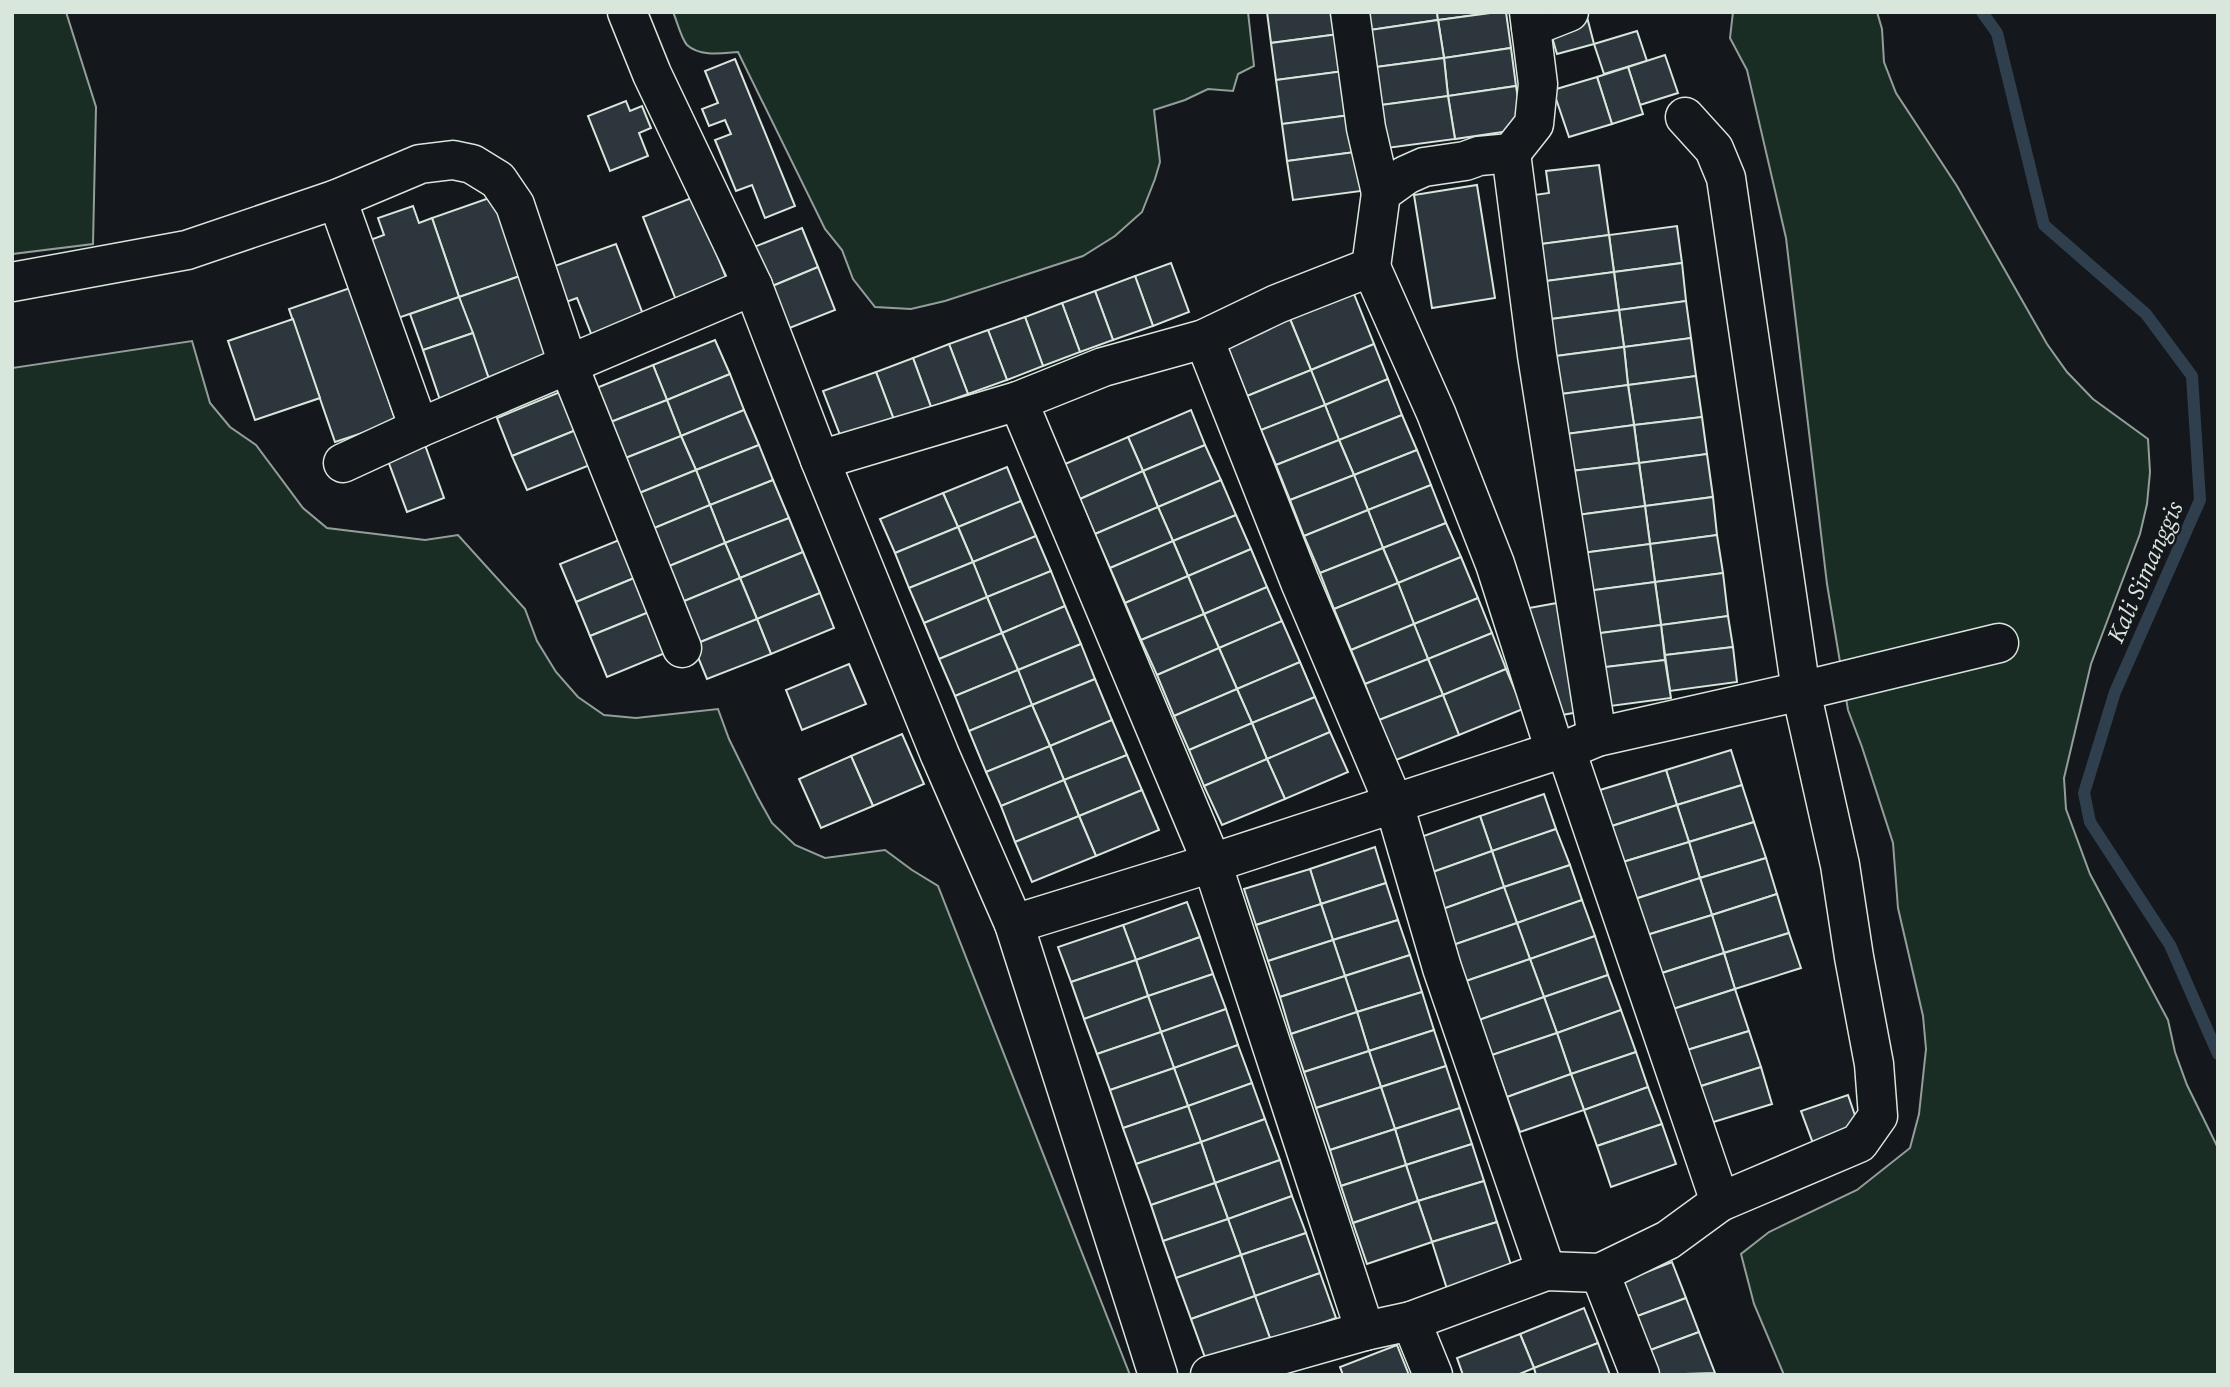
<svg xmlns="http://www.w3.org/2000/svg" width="2230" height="1387" font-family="'Source Serif 4',serif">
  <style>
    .green { fill: #1a2d24; stroke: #939e99; stroke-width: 2 }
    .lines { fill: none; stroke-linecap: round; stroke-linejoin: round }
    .stream { stroke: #2f3f4d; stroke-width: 12 }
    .building { fill: #2c363c; stroke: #d8e6dc; stroke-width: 2 }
    .minor-casing { stroke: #d8e6dc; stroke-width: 41 }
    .minor { stroke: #14181c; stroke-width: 38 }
    .labels { text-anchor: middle; stroke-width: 5; stroke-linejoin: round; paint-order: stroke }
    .water-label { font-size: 24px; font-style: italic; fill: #d8e6dc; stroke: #14181c }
  </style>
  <rect width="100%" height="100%" fill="#14181c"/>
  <!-- green -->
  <g class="green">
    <path d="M12 12H66L96 107 93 244 12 254Z"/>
    <path d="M673 12H1248L1254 66 1238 74 1233 91 1208 89 1185 100 1154 110 1160 162 1155 179 1142 212 1115 236 1083 256 945 301 911 309 875 307 853 279 842 250 825 229 738 52C723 53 700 57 687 45 681 38 677 21 673 12Z"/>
    <path d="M1733 12H1877L1882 29 1884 62 1896 93 1957 186 2047 344 2067 372 2093 399 2148 439 2150 472 2147 504 2140 534 2091 664 2064 778 2066 809 2090 874 2168 1020 2175 1052 2187 1085 2218 1148V1375H1784L1754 1304 1741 1254 1769 1232 1857 1190 1910 1148 1919 1114 1926 1049 1923 1016 1898 908 1893 843 1862 747 1848 710 1827 584 1786 238 1747 70 1730 38Z"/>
    <path d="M192 341 210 403 230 427 256 445 303 508 327 528 425 540 458 535 525 609 537 641 556 672 578 697 604 715 636 718 718 709 729 739 757 796 772 823 795 845 825 858 885 850 912 870 938 886 1130 1375H12V368Z"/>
  </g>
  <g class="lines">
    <!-- stream -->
    <path class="stream" d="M1982 12 1997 33 2044 225 2146 314 2192 376 2200 500 2115 692 2084 793 2090 822 2170 945 2218 1054"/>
  </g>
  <!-- building -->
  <g class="building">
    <path d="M1267 12H1336L1339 34 1271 43Z"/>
    <path d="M1368 12H1437L1438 20 1370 30Z"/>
    <path d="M1437 12H1498L1438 20Z"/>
    <path d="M1498 12H1506L1511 48 1444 58 1438 20Z"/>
    <path d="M1587 17 1594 44 1557 54 1549 27Z"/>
    <path d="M1438 20 1444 58 1376 67 1370 30Z"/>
    <path d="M1637 31 1647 61 1604 74 1594 44Z"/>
    <path d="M1339 34 1344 71 1276 80 1271 43Z"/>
    <path d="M1511 48 1516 86 1448 96 1444 58Z"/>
    <path d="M1665 55 1678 93 1640 105 1628 67Z"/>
    <path d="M1444 58 1448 96 1381 105 1376 67Z"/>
    <path d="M735 59 795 206 765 218 752 185 736 191 715 140 731 134 725 120 709 126 702 109 718 103 705 71Z"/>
    <path d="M1628 67 1643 114 1612 124 1597 77Z"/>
    <path d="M1344 71 1350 115 1282 124 1276 80Z"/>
    <path d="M1597 77 1612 124 1569 137 1553 90Z"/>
    <path d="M1516 86 1523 129 1455 139 1448 96Z"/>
    <path d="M1448 96 1455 139 1387 148 1381 105Z"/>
    <path d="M626 101 630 111 642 106 651 128 639 133 648 156 610 171 588 116Z"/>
    <path d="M1350 115 1355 152 1287 161 1282 124Z"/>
    <path d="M1355 152 1361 191 1293 200 1287 161Z"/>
    <path d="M1599 165 1609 235 1541 244 1534 195 1549 193 1546 171Z"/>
    <path d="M1477 185 1495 298 1432 308 1414 195Z"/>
    <path d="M492 197 520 276 459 297 432 218Z"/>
    <path d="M694 197 729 285 678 305 643 217Z"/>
    <path d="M413 206 419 223 432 218 459 297 398 318 370 240 384 235 378 218Z"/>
    <path d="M1677 226 1682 263 1614 272 1609 235Z"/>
    <path d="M802 228 818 267 770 287 754 247Z"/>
    <path d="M1609 235 1614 272 1546 281 1541 244Z"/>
    <path d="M616 244 644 317 592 336 577 298 566 302 552 267Z"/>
    <path d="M1171 263 1189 312 1153 326 1135 276Z"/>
    <path d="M1682 263 1686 301 1619 310 1614 272Z"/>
    <path d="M818 267 835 310 787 329 770 287Z"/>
    <path d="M1614 272 1619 310 1551 319 1546 281Z"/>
    <path d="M520 276 550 362 490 382 459 297Z"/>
    <path d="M1135 276 1153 326 1113 340 1095 291Z"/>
    <path d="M350 288 396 422 335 442 289 309Z"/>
    <path d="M1095 291 1113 340 1080 352 1062 303Z"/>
    <path d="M1354 294 1374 344 1311 370 1290 319Z"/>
    <path d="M459 297 473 333 423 350 410 314Z"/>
    <path d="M1686 301 1691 338 1624 347 1619 310Z"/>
    <path d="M1062 303 1080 352 1043 366 1025 317Z"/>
    <path d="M1619 310 1624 347 1556 356 1551 319Z"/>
    <path d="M1025 317 1043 366 1007 380 988 330Z"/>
    <path d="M293 319 320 398 255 420 228 341Z"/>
    <path d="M1290 319 1311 370 1247 396 1227 345Z"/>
    <path d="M988 330 1007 380 968 394 949 344Z"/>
    <path d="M473 333 490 382 440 400 423 350Z"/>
    <path d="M1691 338 1696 376 1628 385 1624 347Z"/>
    <path d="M715 340 730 374 667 400 653 365Z"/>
    <path d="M949 344 968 394 931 407 913 358Z"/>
    <path d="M1374 344 1388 379 1325 405 1311 370Z"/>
    <path d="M1624 347 1628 385 1561 394 1556 356Z"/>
    <path d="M913 358 931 407 894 420 876 372Z"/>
    <path d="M653 365 667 400 603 425 589 391Z"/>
    <path d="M1311 370 1325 405 1261 430 1247 396Z"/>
    <path d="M876 372 894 420 842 440 823 391Z"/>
    <path d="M730 374 744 410 681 436 667 400Z"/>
    <path d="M1696 376 1702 417 1634 425 1628 385Z"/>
    <path d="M1388 379 1402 415 1339 440 1325 405Z"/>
    <path d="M1628 385 1634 425 1566 434 1561 394Z"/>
    <path d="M560 392 576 430 512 456 497 418Z"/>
    <path d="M667 400 681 436 618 461 603 425Z"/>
    <path d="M1325 405 1339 440 1276 465 1261 430Z"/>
    <path d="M744 410 759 445 696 470 681 436Z"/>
    <path d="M1191 410 1205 445 1143 471 1128 437Z"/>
    <path d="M1402 415 1417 450 1354 475 1339 440Z"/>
    <path d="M1702 417 1707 454 1639 463 1634 425Z"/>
    <path d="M1634 425 1639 463 1571 471 1566 434Z"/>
    <path d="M576 430 590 465 527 490 512 456Z"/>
    <path d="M681 436 696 470 632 496 618 461Z"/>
    <path d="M1128 437 1143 471 1080 499 1065 464Z"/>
    <path d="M1339 440 1354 475 1290 500 1276 465Z"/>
    <path d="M425 445 444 498 407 512 387 458Z"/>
    <path d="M759 445 773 480 710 505 696 470Z"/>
    <path d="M1205 445 1221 480 1158 507 1143 471Z"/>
    <path d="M1417 450 1431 485 1368 510 1354 475Z"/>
    <path d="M1707 454 1713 497 1645 506 1639 463Z"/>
    <path d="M1639 463 1645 506 1577 515 1571 471Z"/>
    <path d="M1007 467 1021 501 958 527 943 493Z"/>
    <path d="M696 470 710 505 647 531 632 496Z"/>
    <path d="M1143 471 1158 507 1095 534 1080 499Z"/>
    <path d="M1354 475 1368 510 1304 536 1290 500Z"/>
    <path d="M773 480 789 518 725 543 710 505Z"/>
    <path d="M1221 480 1236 515 1173 541 1158 507Z"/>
    <path d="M1431 485 1446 523 1383 548 1368 510Z"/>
    <path d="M943 493 958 527 895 553 880 519Z"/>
    <path d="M1713 497 1717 535 1650 544 1645 506Z"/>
    <path d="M1021 501 1036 536 973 562 958 527Z"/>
    <path d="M710 505 725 543 662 569 647 531Z"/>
    <path d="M1645 506 1650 544 1582 553 1577 515Z"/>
    <path d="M1158 507 1173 541 1110 568 1095 534Z"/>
    <path d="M1368 510 1383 548 1320 573 1304 536Z"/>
    <path d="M1236 515 1251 549 1188 576 1173 541Z"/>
    <path d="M789 518 803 552 740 578 725 543Z"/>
    <path d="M1446 523 1461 557 1398 583 1383 548Z"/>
    <path d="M958 527 973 562 909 588 895 553Z"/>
    <path d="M1717 535 1723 573 1655 582 1650 544Z"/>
    <path d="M1036 536 1051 571 987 597 973 562Z"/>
    <path d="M624 538 639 576 576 602 560 564Z"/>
    <path d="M1173 541 1188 576 1125 603 1110 568Z"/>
    <path d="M725 543 740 578 677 604 662 569Z"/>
    <path d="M1650 544 1655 582 1587 591 1582 553Z"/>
    <path d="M1383 548 1398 583 1334 609 1320 573Z"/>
    <path d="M1251 549 1267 587 1204 614 1188 576Z"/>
    <path d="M803 552 820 593 757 619 740 578Z"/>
    <path d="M1461 557 1478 598 1414 624 1398 583Z"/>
    <path d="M973 562 987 597 924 623 909 588Z"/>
    <path d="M1051 571 1065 606 1002 633 987 597Z"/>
    <path d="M1723 573 1728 616 1661 625 1655 582Z"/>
    <path d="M639 576 654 610 590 636 576 602Z"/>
    <path d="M1188 576 1204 614 1141 640 1125 603Z"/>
    <path d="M740 578 757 619 693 645 677 604Z"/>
    <path d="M1655 582 1661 625 1593 634 1587 591Z"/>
    <path d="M1398 583 1414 624 1351 650 1334 609Z"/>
    <path d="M1267 587 1282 621 1219 648 1204 614Z"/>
    <path d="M820 593 834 628 771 654 757 619Z"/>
    <path d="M987 597 1002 633 939 659 924 623Z"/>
    <path d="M1478 598 1492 633 1428 659 1414 624Z"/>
    <path d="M1557 603 1579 712 1551 717 1529 608Z"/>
    <path d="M1065 606 1081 644 1018 670 1002 633Z"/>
    <path d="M654 610 670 651 607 677 590 636Z"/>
    <path d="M1204 614 1219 648 1157 675 1141 640Z"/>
    <path d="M1728 616 1733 647 1665 655 1661 625Z"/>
    <path d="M757 619 771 654 707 679 693 645Z"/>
    <path d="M1282 621 1300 662 1237 689 1219 648Z"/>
    <path d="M1414 624 1428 659 1365 684 1351 650Z"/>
    <path d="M1661 625 1665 660 1597 668 1593 634Z"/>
    <path d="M1002 633 1018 670 955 696 939 659Z"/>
    <path d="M1492 633 1506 669 1443 695 1428 659Z"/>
    <path d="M1081 644 1095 679 1032 705 1018 670Z"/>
    <path d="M1733 647 1737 682 1670 691 1665 655Z"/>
    <path d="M1219 648 1237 689 1174 716 1157 675Z"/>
    <path d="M1428 659 1443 695 1379 720 1365 684Z"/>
    <path d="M1665 660 1671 698 1603 707 1597 668Z"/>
    <path d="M1300 662 1315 697 1252 723 1237 689Z"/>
    <path d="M849 664 866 704 802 730 786 690Z"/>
    <path d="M1506 669 1523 709 1459 735 1443 695Z"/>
    <path d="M1018 670 1032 705 969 731 955 696Z"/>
    <path d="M1095 679 1112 720 1050 746 1032 705Z"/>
    <path d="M1237 689 1252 723 1189 750 1174 716Z"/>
    <path d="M1443 695 1459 735 1396 760 1379 720Z"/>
    <path d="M1315 697 1330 732 1267 759 1252 723Z"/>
    <path d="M1032 705 1050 746 986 772 969 731Z"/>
    <path d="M1112 720 1127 755 1064 780 1050 746Z"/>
    <path d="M1252 723 1267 759 1204 786 1189 750Z"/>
    <path d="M1330 732 1348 772 1285 799 1267 759Z"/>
    <path d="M902 734 924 784 873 806 851 756Z"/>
    <path d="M1050 746 1064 780 1001 806 986 772Z"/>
    <path d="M1731 750 1742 785 1677 805 1666 770Z"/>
    <path d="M1127 755 1142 790 1079 816 1064 780Z"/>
    <path d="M851 756 873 806 821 828 799 779Z"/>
    <path d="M1267 759 1285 799 1222 825 1204 786Z"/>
    <path d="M1666 770 1677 805 1612 826 1600 790Z"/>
    <path d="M1064 780 1079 816 1015 842 1001 806Z"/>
    <path d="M1742 785 1754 822 1689 842 1677 805Z"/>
    <path d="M1142 790 1159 830 1096 856 1079 816Z"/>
    <path d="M1544 794 1556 829 1492 851 1480 816Z"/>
    <path d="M1677 805 1689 842 1623 862 1612 826Z"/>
    <path d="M1079 816 1096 856 1032 882 1015 842Z"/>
    <path d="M1480 816 1492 851 1427 874 1415 839Z"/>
    <path d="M1754 822 1766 858 1700 878 1689 842Z"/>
    <path d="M1556 829 1570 865 1504 887 1492 851Z"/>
    <path d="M1689 842 1700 878 1635 899 1623 862Z"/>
    <path d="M1375 847 1386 883 1321 904 1310 869Z"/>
    <path d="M1492 851 1504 887 1440 910 1427 874Z"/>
    <path d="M1766 858 1777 894 1712 915 1700 878Z"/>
    <path d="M1570 865 1582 900 1517 923 1504 887Z"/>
    <path d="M1310 869 1321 904 1256 925 1244 889Z"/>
    <path d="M1700 878 1712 915 1647 935 1635 899Z"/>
    <path d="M1386 883 1398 920 1333 940 1321 904Z"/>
    <path d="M1504 887 1517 923 1453 945 1440 910Z"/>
    <path d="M1777 894 1789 933 1724 953 1712 915Z"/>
    <path d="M1582 900 1595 936 1530 959 1517 923Z"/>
    <path d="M1187 902 1200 937 1136 960 1123 925Z"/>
    <path d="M1321 904 1333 940 1268 961 1256 925Z"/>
    <path d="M1712 915 1724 953 1659 974 1647 935Z"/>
    <path d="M1398 920 1410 955 1345 976 1333 940Z"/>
    <path d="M1517 923 1530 959 1466 981 1453 945Z"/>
    <path d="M1123 925 1136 960 1071 982 1058 947Z"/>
    <path d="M1789 933 1801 968 1735 989 1724 953Z"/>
    <path d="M1595 936 1608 975 1544 997 1530 959Z"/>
    <path d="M1200 937 1213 974 1148 996 1136 960Z"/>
    <path d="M1333 940 1345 976 1280 997 1268 961Z"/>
    <path d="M1724 953 1735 989 1670 1010 1659 974Z"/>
    <path d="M1410 955 1422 992 1357 1012 1345 976Z"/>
    <path d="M1530 959 1544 997 1479 1020 1466 981Z"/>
    <path d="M1136 960 1148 996 1084 1019 1071 982Z"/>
    <path d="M1213 974 1226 1009 1161 1032 1148 996Z"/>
    <path d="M1608 975 1621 1010 1557 1033 1544 997Z"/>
    <path d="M1345 976 1357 1012 1291 1034 1280 997Z"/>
    <path d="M1735 989 1749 1031 1684 1051 1670 1010Z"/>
    <path d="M1422 992 1434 1030 1369 1051 1357 1012Z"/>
    <path d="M1148 996 1161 1032 1097 1054 1084 1019Z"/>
    <path d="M1544 997 1557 1033 1492 1055 1479 1020Z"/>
    <path d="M1226 1009 1238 1045 1174 1068 1161 1032Z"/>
    <path d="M1621 1010 1636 1052 1571 1074 1557 1033Z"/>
    <path d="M1357 1012 1369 1051 1304 1072 1291 1034Z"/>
    <path d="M1434 1030 1446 1066 1381 1087 1369 1051Z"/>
    <path d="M1749 1031 1761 1067 1695 1088 1684 1051Z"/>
    <path d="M1161 1032 1174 1068 1110 1090 1097 1054Z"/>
    <path d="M1557 1033 1571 1074 1507 1097 1492 1055Z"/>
    <path d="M1238 1045 1252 1083 1188 1106 1174 1068Z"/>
    <path d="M1369 1051 1381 1087 1316 1108 1304 1072Z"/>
    <path d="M1636 1052 1648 1087 1584 1110 1571 1074Z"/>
    <path d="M1446 1066 1460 1108 1395 1129 1381 1087Z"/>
    <path d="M1761 1067 1772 1104 1707 1124 1695 1088Z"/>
    <path d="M1174 1068 1188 1106 1123 1128 1110 1090Z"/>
    <path d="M1571 1074 1584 1110 1520 1132 1507 1097Z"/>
    <path d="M1252 1083 1265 1119 1201 1142 1188 1106Z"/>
    <path d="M1381 1087 1395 1129 1330 1150 1316 1108Z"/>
    <path d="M1648 1087 1662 1124 1597 1146 1584 1110Z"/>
    <path d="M1848 1095 1860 1130 1814 1146 1801 1111Z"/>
    <path d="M1188 1106 1201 1142 1136 1164 1123 1128Z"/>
    <path d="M1460 1108 1472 1144 1406 1165 1395 1129Z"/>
    <path d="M1265 1119 1280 1160 1215 1183 1201 1142Z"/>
    <path d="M1662 1124 1676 1164 1611 1187 1597 1146Z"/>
    <path d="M1395 1129 1406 1165 1341 1186 1330 1150Z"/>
    <path d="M1201 1142 1215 1183 1151 1205 1136 1164Z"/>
    <path d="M1472 1144 1484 1181 1418 1201 1406 1165Z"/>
    <path d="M1280 1160 1292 1196 1228 1219 1215 1183Z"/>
    <path d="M1406 1165 1418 1201 1353 1223 1341 1186Z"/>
    <path d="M1484 1181 1497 1222 1432 1242 1418 1201Z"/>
    <path d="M1215 1183 1228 1219 1163 1241 1151 1205Z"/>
    <path d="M1292 1196 1306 1233 1241 1255 1228 1219Z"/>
    <path d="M1418 1201 1432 1242 1367 1264 1353 1223Z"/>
    <path d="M1228 1219 1241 1255 1176 1278 1163 1241Z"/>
    <path d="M1497 1222 1512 1268 1447 1289 1432 1242Z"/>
    <path d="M1306 1233 1320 1273 1255 1296 1241 1255Z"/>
    <path d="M1241 1255 1255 1296 1191 1319 1176 1278Z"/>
    <path d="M1672 1262 1686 1298 1632 1318 1619 1283Z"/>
    <path d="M1320 1273 1336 1318 1271 1341 1255 1296Z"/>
    <path d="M1255 1296 1271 1341 1207 1363 1191 1319Z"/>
    <path d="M1686 1298 1699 1332 1645 1352 1632 1318Z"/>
    <path d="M1584 1308 1598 1343 1534 1368 1520 1334Z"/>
    <path d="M1699 1332 1715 1373 1654 1375 1645 1352Z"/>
    <path d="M1520 1334 1534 1368 1517 1375H1463L1457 1358Z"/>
    <path d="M1598 1343 1610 1375H1536L1534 1368Z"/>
    <path d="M1397 1345 1409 1375H1343L1340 1367Z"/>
  </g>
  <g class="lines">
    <defs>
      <g id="minor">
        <path d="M627 12 652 74 753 286 820 460 940 755 1014 924 1158 1375"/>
        <path d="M1350 12 1366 128 1381 193"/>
        <path d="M1531 27 1569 12"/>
        <path d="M1511 153 1537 355 1597 737"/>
        <path d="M337 199 419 428"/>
        <path d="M1371 267 1436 413 1495 564 1555 751"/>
        <path d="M12 282 187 250 337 199 420 164 453 160 472 164 498 180 515 205 568 364 682 648"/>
        <path d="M1204 339 1300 582 1394 804 1442 968 1546 1271"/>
        <path d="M1018 401 1212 863 1365 1331"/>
        <path d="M820 460 1018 401 1103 367 1204 339 1277 304 1371 267 1381 193 1406 175 1424 167 1465 161 1479 156 1511 153 1534 124 1538 84 1529 12"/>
        <path d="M343 463 419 428 753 286"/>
        <path d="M1566 750 1720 1202"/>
        <path d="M1014 924 1212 863 1555 751 1566 750 1597 737 1801 691 1999 643"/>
        <path d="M1600 1273 1640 1375"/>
        <path d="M1411 1321 1433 1375"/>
        <path d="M1210 1375 1365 1331 1411 1321 1546 1271 1600 1273 1668 1240 1720 1202 1859 1143 1878 1116 1874 1064 1854 957 1840 865 1801 691 1726 178 1714 149 1685 117"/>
      </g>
    </defs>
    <!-- minor casing -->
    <use href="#minor" class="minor-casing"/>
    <!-- minor -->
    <use href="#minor" class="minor"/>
  </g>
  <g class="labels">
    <!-- water labels -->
    <g class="water-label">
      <text transform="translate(2145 572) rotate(-66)" y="8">Kali Simanggis</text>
    </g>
  </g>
  <!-- border -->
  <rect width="2230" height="1387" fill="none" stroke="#d8e6dc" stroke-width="28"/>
</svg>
